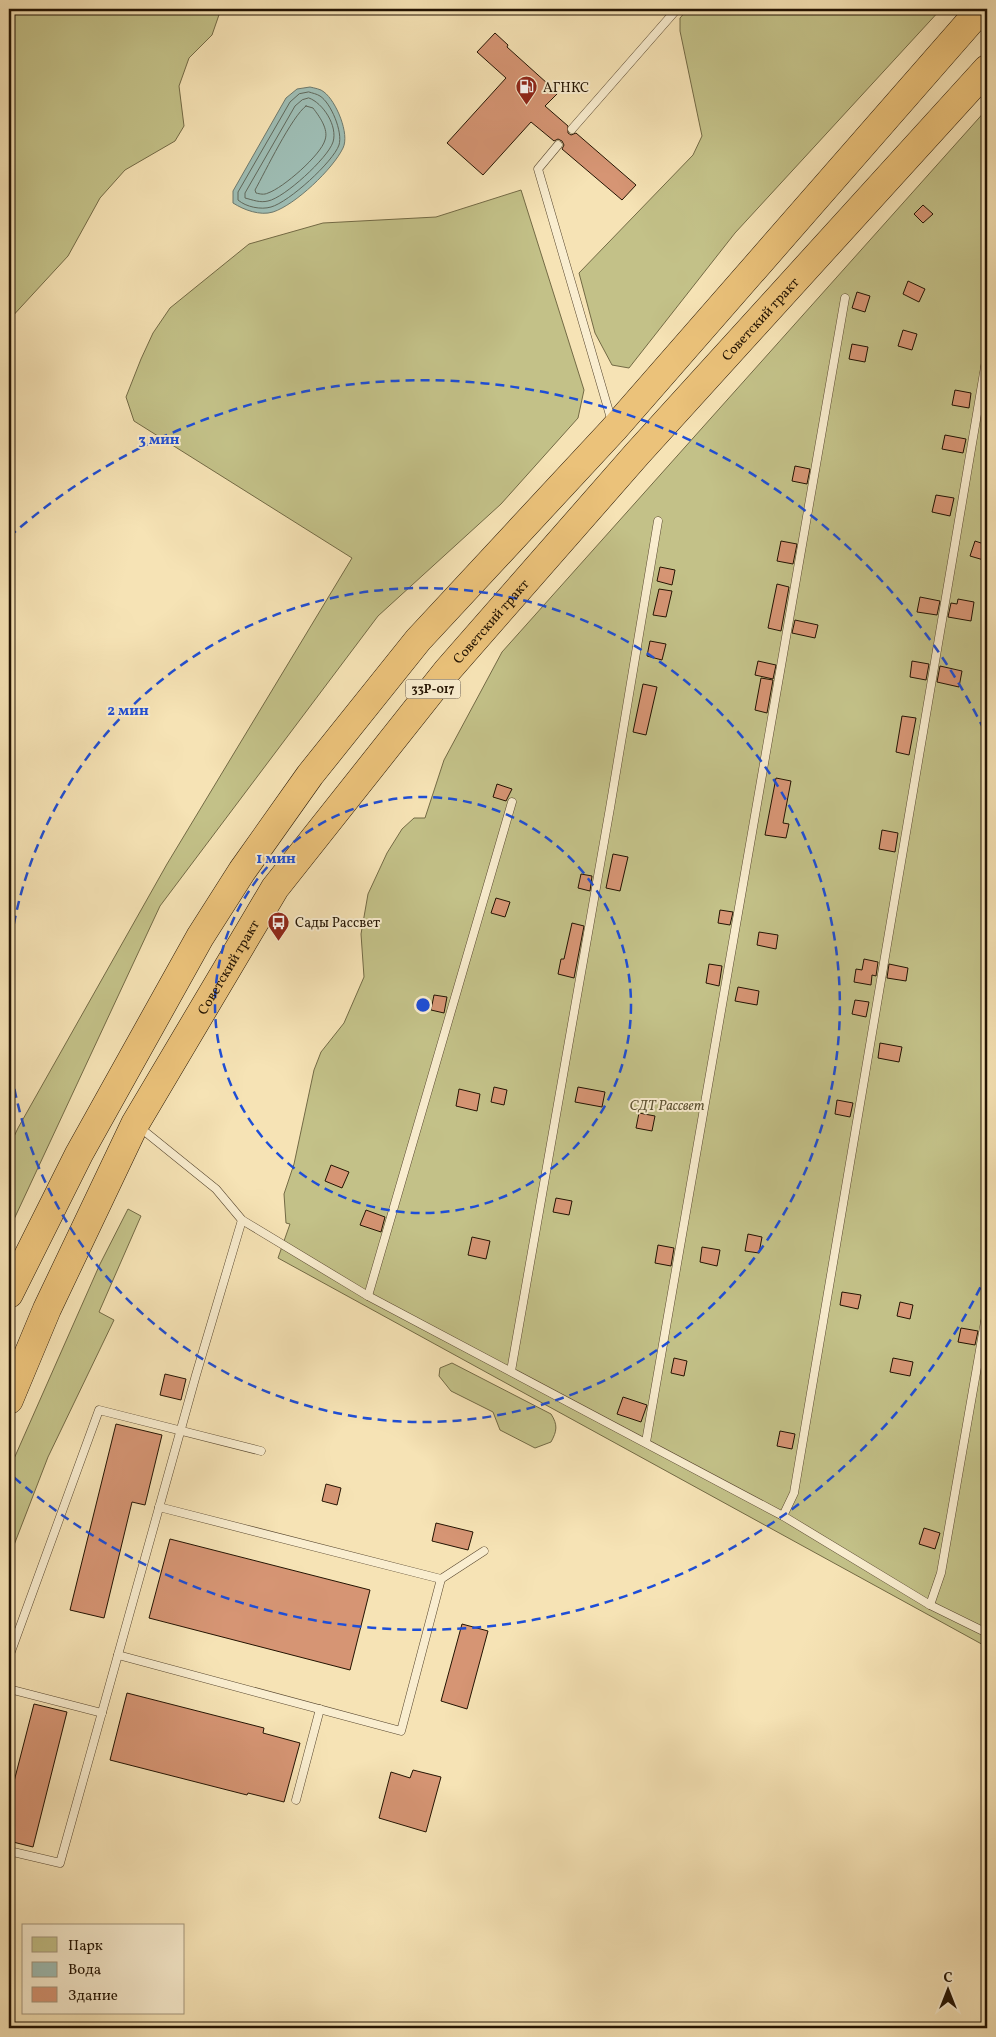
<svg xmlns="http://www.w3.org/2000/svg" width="996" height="2037" font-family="Vollkorn,serif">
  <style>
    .green { fill: #c3c188; stroke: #736a45 }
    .water { fill: #9ebdb4; stroke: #6d796d }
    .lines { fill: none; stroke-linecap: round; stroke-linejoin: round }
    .shore { stroke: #60685b; stroke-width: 1 }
    .building { fill: #d69574; stroke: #231302 }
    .lane-casing { stroke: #58472f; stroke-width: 9 }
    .highway-casing { stroke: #231302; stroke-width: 29 }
    .lane { stroke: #f9edcf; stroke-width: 8 }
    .highway { stroke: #ebc27a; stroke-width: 28 }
    .ring { fill: none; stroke: #1d4ed8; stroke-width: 2.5; stroke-dasharray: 9 6 }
    .labels { text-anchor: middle; stroke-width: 4; stroke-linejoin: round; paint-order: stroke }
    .shield { fill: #f9edcf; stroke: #635440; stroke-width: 1 }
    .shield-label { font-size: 12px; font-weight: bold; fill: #231302 }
    .poi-label { font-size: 14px; fill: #231302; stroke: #f9edcf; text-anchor: start }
    .street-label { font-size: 14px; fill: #231302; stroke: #f9edcf }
    .park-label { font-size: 14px; font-style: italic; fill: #5b5031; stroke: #f9edcf }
    .centre { fill: #1d4ed8; stroke: #f9edcf; stroke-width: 2.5 }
    .ring-label { font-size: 15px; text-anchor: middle; font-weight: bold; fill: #1d4ed8; stroke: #f9edcf; stroke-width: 4; stroke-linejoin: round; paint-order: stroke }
  </style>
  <rect width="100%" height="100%" fill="#f6e3b5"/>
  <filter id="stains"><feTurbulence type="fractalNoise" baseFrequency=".004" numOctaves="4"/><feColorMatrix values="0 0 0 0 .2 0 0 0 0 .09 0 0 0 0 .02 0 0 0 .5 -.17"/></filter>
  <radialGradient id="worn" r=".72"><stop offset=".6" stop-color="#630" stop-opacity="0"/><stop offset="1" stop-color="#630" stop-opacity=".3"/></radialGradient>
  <!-- green -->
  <g class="green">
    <path d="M9 9H221L212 35 189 58 179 86 184 126 175 141 125 170 100 198 68 256 9 320Z"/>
    <path d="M688 9H941L735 233 629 368 612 365 595 333 579 273 693 155 702 136 680 31V18Z"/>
    <path d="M987 109V1647L278 1258 290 1224 286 1223 284 1194 294 1164 314 1070 321 1052 344 1023 364 977 361 934 368 894 387 853 402 829 414 818H425L444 760 502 652Z"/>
    <path d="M521 190 584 390 578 418 501 504 378 616 160 906 9 1230V1147L18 1128 167 864 352 558 134 421 126 397 141 359 153 333 170 308 249 244 323 223 436 217Z"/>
    <path d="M128 1209 141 1216 99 1312 114 1320 48 1457 9 1558V1470L100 1264Z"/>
    <path d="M452 1363 551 1414C558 1425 557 1431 551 1442L535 1448 500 1430 493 1412 451 1391 439 1376 440 1368Z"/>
  </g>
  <!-- water -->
  <path class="water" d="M310 87C314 88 321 89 324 92 336 101 350 134 343 148 333 169 295 205 273 212 260 216 244 210 233 203V191L286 98 297 89Z"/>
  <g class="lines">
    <!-- shore -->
    <g class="shore">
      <path d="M309 92C312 93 317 94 320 96 331 103 343 132 339 145 333 162 289 202 271 207 261 210 246 207 238 200V192L290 102 299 94Z"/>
      <path d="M309 98C323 103 338 126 333 142 328 158 284 198 268 201 260 203 253 200 245 198V193L295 106 302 100Z"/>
      <path d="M306 106 313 108C319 116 329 129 325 140 321 155 283 188 268 193 264 195 260 194 256 193L255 190C265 172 292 116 306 106Z"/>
    </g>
  </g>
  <!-- building -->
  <g class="building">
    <path d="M495 33 508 45 507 47 558 93 545 106 568 126V133L571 135 576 133 636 185 622 200 562 149 564 145 562 141 558 139 554 141 531 122 483 175 447 143 506 78 477 52Z"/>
    <path d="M923 205 933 214 923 223 914 214Z"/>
    <path d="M908 281 925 289 919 302 903 294Z"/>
    <path d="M857 292 870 296 865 312 852 308Z"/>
    <path d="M903 330 917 334 912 350 898 346Z"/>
    <path d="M852 344 868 347 865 362 849 359Z"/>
    <path d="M955 390 971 393 969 408 952 405Z"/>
    <path d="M945 435 966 439 963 453 942 449Z"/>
    <path d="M795 466 810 469 807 484 792 481Z"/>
    <path d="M936 495 954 498 950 516 932 512Z"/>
    <path d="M781 541 797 544 793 564 777 561Z"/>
    <path d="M975 541 987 545V561L970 556Z"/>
    <path d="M660 567 675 570 672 585 657 581Z"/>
    <path d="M777 584 789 587 781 631 768 628Z"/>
    <path d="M659 589 672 591 666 617 653 615Z"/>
    <path d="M920 597 940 601 937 615 917 612Z"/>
    <path d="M958 599 974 602 971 621 948 617 951 603 957 604Z"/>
    <path d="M795 620 818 625 815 638 792 633Z"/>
    <path d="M650 641 666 644 662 660 647 656Z"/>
    <path d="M758 661 776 665 773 679 755 675Z"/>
    <path d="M912 661 929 664 926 680 910 677Z"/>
    <path d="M940 666 962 671 959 687 937 682Z"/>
    <path d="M761 678 773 680 767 713 755 710Z"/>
    <path d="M643 684 657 687 646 735 633 732Z"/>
    <path d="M902 716 916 718 909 755 896 752Z"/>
    <path d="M776 778 791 781 783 823 789 824 786 838 765 835Z"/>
    <path d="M497 784 512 789 506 801 493 797Z"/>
    <path d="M882 830 898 833 895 852 879 849Z"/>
    <path d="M613 854 628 857 620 891 606 888Z"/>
    <path d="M581 874 592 876 590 891 578 888Z"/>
    <path d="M496 898 510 902 505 917 491 913Z"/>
    <path d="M720 910 733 912 730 925 718 923Z"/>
    <path d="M572 923 584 926 574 978 558 974 561 959H564Z"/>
    <path d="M759 932 778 935 776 949 757 945Z"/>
    <path d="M864 959 878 962 876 976 872 975 871 985 854 982 856 969 862 970Z"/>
    <path d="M709 964 722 966 719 986 706 983Z"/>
    <path d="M889 964 908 968 906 981 887 978Z"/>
    <path d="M738 987 759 991 757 1005 735 1001Z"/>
    <path d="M434 995 447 997 444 1013 431 1010Z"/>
    <path d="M855 1000 869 1002 866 1017 852 1014Z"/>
    <path d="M880 1043 902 1047 899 1062 878 1058Z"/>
    <path d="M494 1087 507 1090 504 1105 491 1102Z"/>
    <path d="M578 1087 605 1092 602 1107 575 1102Z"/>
    <path d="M459 1089 480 1094 477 1111 456 1106Z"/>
    <path d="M837 1100 853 1103 850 1117 835 1114Z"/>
    <path d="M639 1113 655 1116 652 1131 636 1128Z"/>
    <path d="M331 1165 349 1172 342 1188 325 1181Z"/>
    <path d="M556 1198 572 1201 569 1215 553 1212Z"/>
    <path d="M366 1210 385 1217 381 1232 360 1225Z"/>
    <path d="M748 1234 762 1237 759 1253 745 1251Z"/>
    <path d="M472 1237 490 1241 486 1259 468 1255Z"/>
    <path d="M658 1245 674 1248 671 1266 655 1263Z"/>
    <path d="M702 1247 720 1250 717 1266 700 1262Z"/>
    <path d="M842 1292 861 1295 858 1309 840 1305Z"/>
    <path d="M900 1302 913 1305 910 1319 897 1316Z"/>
    <path d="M961 1328 978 1331 975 1345 958 1342Z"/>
    <path d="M674 1358 687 1361 684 1376 671 1373Z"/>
    <path d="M893 1358 913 1362 910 1376 890 1372Z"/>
    <path d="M165 1374 186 1379 181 1400 160 1395Z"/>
    <path d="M623 1397 647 1405 641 1422 617 1414Z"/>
    <path d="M116 1424 162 1435 145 1505 132 1502 104 1618 70 1610Z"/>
    <path d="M780 1431 795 1434 792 1449 777 1446Z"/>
    <path d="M326 1484 341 1488 337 1505 322 1501Z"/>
    <path d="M436 1523 473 1532 468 1550 432 1541Z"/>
    <path d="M924 1528 940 1533 935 1549 919 1544Z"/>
    <path d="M170 1539 370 1590 350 1670 149 1618Z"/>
    <path d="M462 1624 488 1631 467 1709 441 1701Z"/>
    <path d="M127 1693 264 1728 263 1733 300 1743 284 1802 248 1793 247 1795 110 1760Z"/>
    <path d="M34 1704 67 1712 33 1847 9 1841V1801Z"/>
    <path d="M413 1770 441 1777 426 1832 379 1818 391 1772 410 1778Z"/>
  </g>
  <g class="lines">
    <defs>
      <g id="lane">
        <path d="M572 129 677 9"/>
        <path d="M558 145 538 169 612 422"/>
        <path d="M138 1126 216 1189 242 1220 368 1296 783 1516 930 1605 987 1633"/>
        <path d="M368 1296 512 802"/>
        <path d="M511 1371 610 808 658 521"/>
        <path d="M646 1442 845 298"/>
        <path d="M783 1516 794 1493 987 355"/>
        <path d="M441 1579 484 1551"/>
        <path d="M930 1605 941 1573 987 1310"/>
        <path d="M118 1655 401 1731 441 1579 159 1507"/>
        <path d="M9 1657 99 1410 261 1451"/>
        <path d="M9 1689 102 1713"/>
        <path d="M296 1800 320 1709"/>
        <path d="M9 1851 60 1863 196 1375 242 1220"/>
      </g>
      <g id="highway">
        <path d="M9 1294 79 1154 200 937 242 871 310 775 418 640 614 429 981 9"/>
        <path id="s1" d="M9 1400 47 1309 135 1124 275 888 447 671 637 454 987 69"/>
      </g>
    </defs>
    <!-- lane casing -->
    <use href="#lane" class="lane-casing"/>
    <!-- highway casing -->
    <use href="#highway" class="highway-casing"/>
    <!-- lane -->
    <use href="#lane" class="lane"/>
    <!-- highway -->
    <use href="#highway" class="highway"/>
  </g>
  <!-- distance rings -->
  <g class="ring">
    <circle cx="423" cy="1005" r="208"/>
    <path d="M9 954A417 417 0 1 1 9 1056"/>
    <path d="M987 1274A625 625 0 0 1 9 1473M9 537A625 625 0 0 1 987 736"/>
  </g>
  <!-- icons -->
  <defs>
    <symbol id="fuel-pin" viewBox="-11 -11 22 30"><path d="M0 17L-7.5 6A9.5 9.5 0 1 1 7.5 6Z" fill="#8f2418" stroke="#f9edcf"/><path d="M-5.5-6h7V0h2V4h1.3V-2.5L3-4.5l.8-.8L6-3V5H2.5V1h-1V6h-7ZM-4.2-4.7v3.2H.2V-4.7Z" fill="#fff"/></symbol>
    <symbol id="bus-pin" viewBox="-11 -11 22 30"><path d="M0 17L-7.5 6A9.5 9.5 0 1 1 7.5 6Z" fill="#8f2418" stroke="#f9edcf"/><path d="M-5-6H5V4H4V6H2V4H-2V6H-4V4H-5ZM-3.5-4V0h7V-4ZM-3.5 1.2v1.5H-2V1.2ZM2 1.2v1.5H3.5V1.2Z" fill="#fff"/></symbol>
  </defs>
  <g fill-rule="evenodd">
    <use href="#fuel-pin" x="514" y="74" width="25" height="34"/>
    <use href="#bus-pin" x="266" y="910" width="25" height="34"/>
  </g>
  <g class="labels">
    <!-- shield labels -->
    <rect class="shield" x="405.5" y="679.5" width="55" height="19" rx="4"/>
    <g class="shield-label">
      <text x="433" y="693">33Р-017</text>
    </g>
    <!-- poi labels -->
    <g class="poi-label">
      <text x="543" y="92">АГНКС</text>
      <text x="295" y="927">Сады Рассвет</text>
    </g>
    <!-- street labels -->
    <g class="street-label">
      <text dy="5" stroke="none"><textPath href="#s1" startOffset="1326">Советский тракт</textPath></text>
      <text dy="5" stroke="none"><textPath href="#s1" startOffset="921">Советский тракт</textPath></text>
      <text dy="5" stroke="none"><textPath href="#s1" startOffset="486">Советский тракт</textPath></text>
    </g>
    <!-- park labels -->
    <g class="park-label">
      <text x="667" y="1110">СДТ Рассвет</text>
    </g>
  </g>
  <circle cx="423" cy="1005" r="8" class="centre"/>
  <g class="ring-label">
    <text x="159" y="444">3 мин</text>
    <text x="128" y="715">2 мин</text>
    <text x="276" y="863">1 мин</text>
  </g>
  <!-- margin -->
  <rect width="996" height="2037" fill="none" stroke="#f6e3b5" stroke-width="30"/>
  <rect x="10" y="10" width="976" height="2017" fill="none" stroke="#231302" stroke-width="2.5"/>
  <rect x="15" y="15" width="966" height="2007" fill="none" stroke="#231302"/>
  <!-- legend -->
  <rect x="22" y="1924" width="162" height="90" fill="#f9edcf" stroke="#a3967d"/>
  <rect x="32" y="1937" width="25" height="15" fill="#c3c188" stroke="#a3967d"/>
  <text x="68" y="1950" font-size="15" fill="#231302">Парк</text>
  <rect x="32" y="1962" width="25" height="15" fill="#9ebdb4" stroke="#a3967d"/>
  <text x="68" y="1974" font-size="15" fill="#231302">Вода</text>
  <rect x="32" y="1987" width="25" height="15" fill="#d69574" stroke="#a3967d"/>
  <text x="68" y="2000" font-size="15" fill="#231302">Здание</text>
  <!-- north arrow -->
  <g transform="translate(948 1990)" stroke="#f9edcf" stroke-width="4" paint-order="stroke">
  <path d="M0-4L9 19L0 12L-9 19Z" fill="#231302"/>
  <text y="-8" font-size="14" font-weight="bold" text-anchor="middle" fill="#231302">С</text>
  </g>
  <rect width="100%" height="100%" filter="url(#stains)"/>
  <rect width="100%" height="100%" fill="url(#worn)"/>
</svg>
